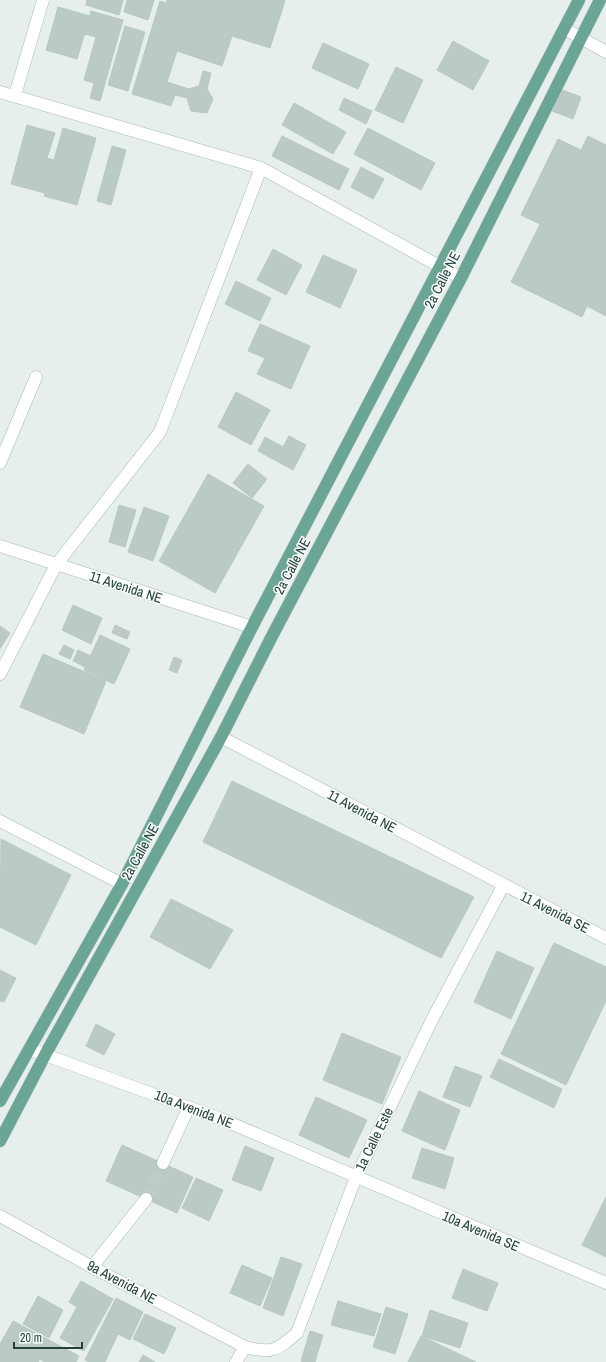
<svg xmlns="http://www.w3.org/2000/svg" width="606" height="1362" font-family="'Archivo Narrow',sans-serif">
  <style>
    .building { fill: #bbcac4; stroke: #b8c9c2 }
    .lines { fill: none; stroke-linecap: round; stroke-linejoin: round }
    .minor-tunnel { stroke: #bfccc8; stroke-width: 12; stroke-dasharray: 12 6; stroke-linecap: butt }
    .minor-casing { stroke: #a8b8b2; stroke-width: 13 }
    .major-casing { stroke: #c2cac8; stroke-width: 13 }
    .minor { stroke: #fff; stroke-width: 12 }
    .major { stroke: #6aa596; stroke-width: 12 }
    .labels { text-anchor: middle; stroke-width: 3; stroke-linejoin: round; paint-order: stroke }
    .street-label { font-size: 14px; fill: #24423a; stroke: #f7fbf9 }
  </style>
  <rect width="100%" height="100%" fill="#e6efeb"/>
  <!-- building -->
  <g class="building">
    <path d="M87 0H123L119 15 86 5Z"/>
    <path d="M127 0H154L148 20 124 12Z"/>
    <path d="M167 0H262L283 7 270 48 232 36 222 66 177 51 167 82 189 89 199 86 203 71 211 73 207 89 213 99 207 113 191 111 187 98 175 95 171 106 132 94 160 1 166 3Z"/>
    <path d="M262 0H285L283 7Z"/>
    <path d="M58 7 90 16 77 59 46 50Z"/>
    <path d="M91 11 123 20 100 101 90 98 94 83 84 80 96 37 85 34Z"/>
    <path d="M125 26 145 32 128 91 108 85Z"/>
    <path d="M453 41 489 61 473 90 437 70Z"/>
    <path d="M323 43 369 64 358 89 312 68Z"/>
    <path d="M396 67 423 80 403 123 375 110Z"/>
    <path d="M560 89 581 97 573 119 552 111Z"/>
    <path d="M344 98 372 111 366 124 339 110Z"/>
    <path d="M294 103 346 132 333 154 282 125Z"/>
    <path d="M27 125 55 133 47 158 54 160 45 193 11 184Z"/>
    <path d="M63 128 96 138 77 205 44 196Z"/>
    <path d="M368 128 435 163 421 190 354 154Z"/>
    <path d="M282 136 349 169 339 190 272 156Z"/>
    <path d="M588 136 606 145V316L587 306 582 317 511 282 540 224 521 215 558 139 581 150Z"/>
    <path d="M112 146 126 150 111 205 97 201Z"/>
    <path d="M361 167 384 179 373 199 351 187Z"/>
    <path d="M273 249 302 265 286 295 257 280Z"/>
    <path d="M323 255 357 270 340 308 306 292Z"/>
    <path d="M236 281 271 298 260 321 225 304Z"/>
    <path d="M260 324 310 346 291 389 257 374 265 358 248 351Z"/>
    <path d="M236 392 270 410 251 445 218 427Z"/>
    <path d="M289 436 306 445 293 470 258 451 265 437 283 447Z"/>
    <path d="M248 464 267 479 252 498 233 483Z"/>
    <path d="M208 474 264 506 215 593 159 561Z"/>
    <path d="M119 505 136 510 125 547 109 542Z"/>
    <path d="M144 507 169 516 153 561 128 552Z"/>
    <path d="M73 605 102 618 91 644 62 630Z"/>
    <path d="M115 625 130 632 127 639 112 633Z"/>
    <path d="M0 626 10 633 0 649Z"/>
    <path d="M100 635 130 649 114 684 84 670Z"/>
    <path d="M64 645 74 650 70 659 59 654Z"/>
    <path d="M78 650 91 656 85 667 73 661Z"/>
    <path d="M43 654 106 681 84 734 20 707Z"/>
    <path d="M174 657 182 660 177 673 169 670Z"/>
    <path d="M232 781 474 897 441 958 203 842Z"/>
    <path d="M1 839 71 875 36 945 0 927Z"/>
    <path d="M171 899 233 930 210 969 150 937Z"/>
    <path d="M554 943 606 967V1001L566 1085 501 1054Z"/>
    <path d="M497 951 534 968 511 1019 474 1002Z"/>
    <path d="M0 970 16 978 4 1002 0 1001Z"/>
    <path d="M96 1024 115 1034 104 1055 86 1046Z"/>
    <path d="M342 1033 401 1057 382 1104 323 1080Z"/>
    <path d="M499 1059 562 1089 554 1108 490 1077Z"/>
    <path d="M455 1066 482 1076 470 1107 443 1097Z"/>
    <path d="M419 1091 460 1110 445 1150 402 1131Z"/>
    <path d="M316 1097 367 1120 349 1158 299 1135Z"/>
    <path d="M122 1145 193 1177 177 1213 106 1181Z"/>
    <path d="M245 1146 274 1158 261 1191 232 1180Z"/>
    <path d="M422 1148 454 1158 445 1189 412 1178Z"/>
    <path d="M196 1178 223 1190 209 1221 182 1208Z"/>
    <path d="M606 1197V1257L582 1245Z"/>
    <path d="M281 1257 302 1264 283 1316 263 1308Z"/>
    <path d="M242 1265 272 1278 260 1306 230 1293Z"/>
    <path d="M463 1269 498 1283 487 1311 452 1298Z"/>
    <path d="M81 1281 113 1299 84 1351 60 1338 77 1307 69 1302Z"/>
    <path d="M38 1296 63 1310 49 1338 23 1324Z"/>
    <path d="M116 1298 143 1312 130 1340 118 1334 105 1362H90L85 1360Z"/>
    <path d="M338 1301 381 1314 374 1336 331 1325Z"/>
    <path d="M386 1307 408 1314 395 1354 373 1347Z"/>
    <path d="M430 1310 468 1323 460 1348 422 1336Z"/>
    <path d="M145 1314 176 1328 164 1354 133 1339Z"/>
    <path d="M13 1321 79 1356 76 1362H45L40 1359 38 1362H0V1344Z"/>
    <path d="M310 1331 323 1335 315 1362H304L301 1361Z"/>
    <path d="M421 1336 476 1362H408Z"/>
    <path d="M143 1355 155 1362H139Z"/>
  </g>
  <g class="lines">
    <!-- minor-tunnel -->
    <path class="minor-tunnel" d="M146 1199 163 1163"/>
    <defs>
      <g id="minor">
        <path d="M565 29 606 52"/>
        <path d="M0 92 261 168 461 278"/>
        <path d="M15 95 43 0"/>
        <path d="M0 463 36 377"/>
        <path d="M0 546 252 627"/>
        <path d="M0 674 56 565 160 432 261 168"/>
        <path d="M221 737 606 938"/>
        <path d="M0 821 122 884"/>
        <path d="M29 1049 221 1119 606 1283"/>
        <path d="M163 1163 189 1107"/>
        <path d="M0 1216 92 1267 245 1347C272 1354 276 1351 297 1333L356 1177 433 1018 503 886"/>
        <path d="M92 1267 146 1199"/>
        <path d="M236 1362 245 1347"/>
      </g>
      <g id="major">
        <path d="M0 1101 122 884 252 627 579 0"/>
        <path d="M0 1141 45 1055 221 737 271 638 461 278 600 0"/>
      </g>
    </defs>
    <!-- minor casing -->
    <use href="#minor" class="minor-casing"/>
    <!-- major casing -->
    <use href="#major" class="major-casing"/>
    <!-- minor -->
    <use href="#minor" class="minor"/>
    <!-- major -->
    <use href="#major" class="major"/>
  </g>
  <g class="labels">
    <!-- street labels -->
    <g class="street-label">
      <text transform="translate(442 280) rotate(-63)" y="5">2a Calle NE</text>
      <text transform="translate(292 566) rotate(-62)" y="5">2a Calle NE</text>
      <text transform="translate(126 587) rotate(18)" y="5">11 Avenida NE</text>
      <text transform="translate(362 811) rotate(28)" y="5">11 Avenida NE</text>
      <text transform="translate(140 852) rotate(-61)" y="5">2a Calle NE</text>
      <text transform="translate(555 912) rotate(27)" y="5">11 Avenida SE</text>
      <text transform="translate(194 1109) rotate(21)" y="5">10a Avenida NE</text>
      <text transform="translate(374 1139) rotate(-64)" y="5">1a Calle Este</text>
      <text transform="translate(481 1231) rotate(23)" y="5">10a Avenida SE</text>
      <text transform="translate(122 1282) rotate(28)" y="5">9a Avenida NE</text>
    </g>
  </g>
  <!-- scale -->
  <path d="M14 1342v6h68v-6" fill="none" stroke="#24423a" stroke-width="2"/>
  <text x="20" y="1342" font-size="12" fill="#24423a" stroke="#f7fbf9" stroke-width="3" paint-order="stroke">20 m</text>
</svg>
